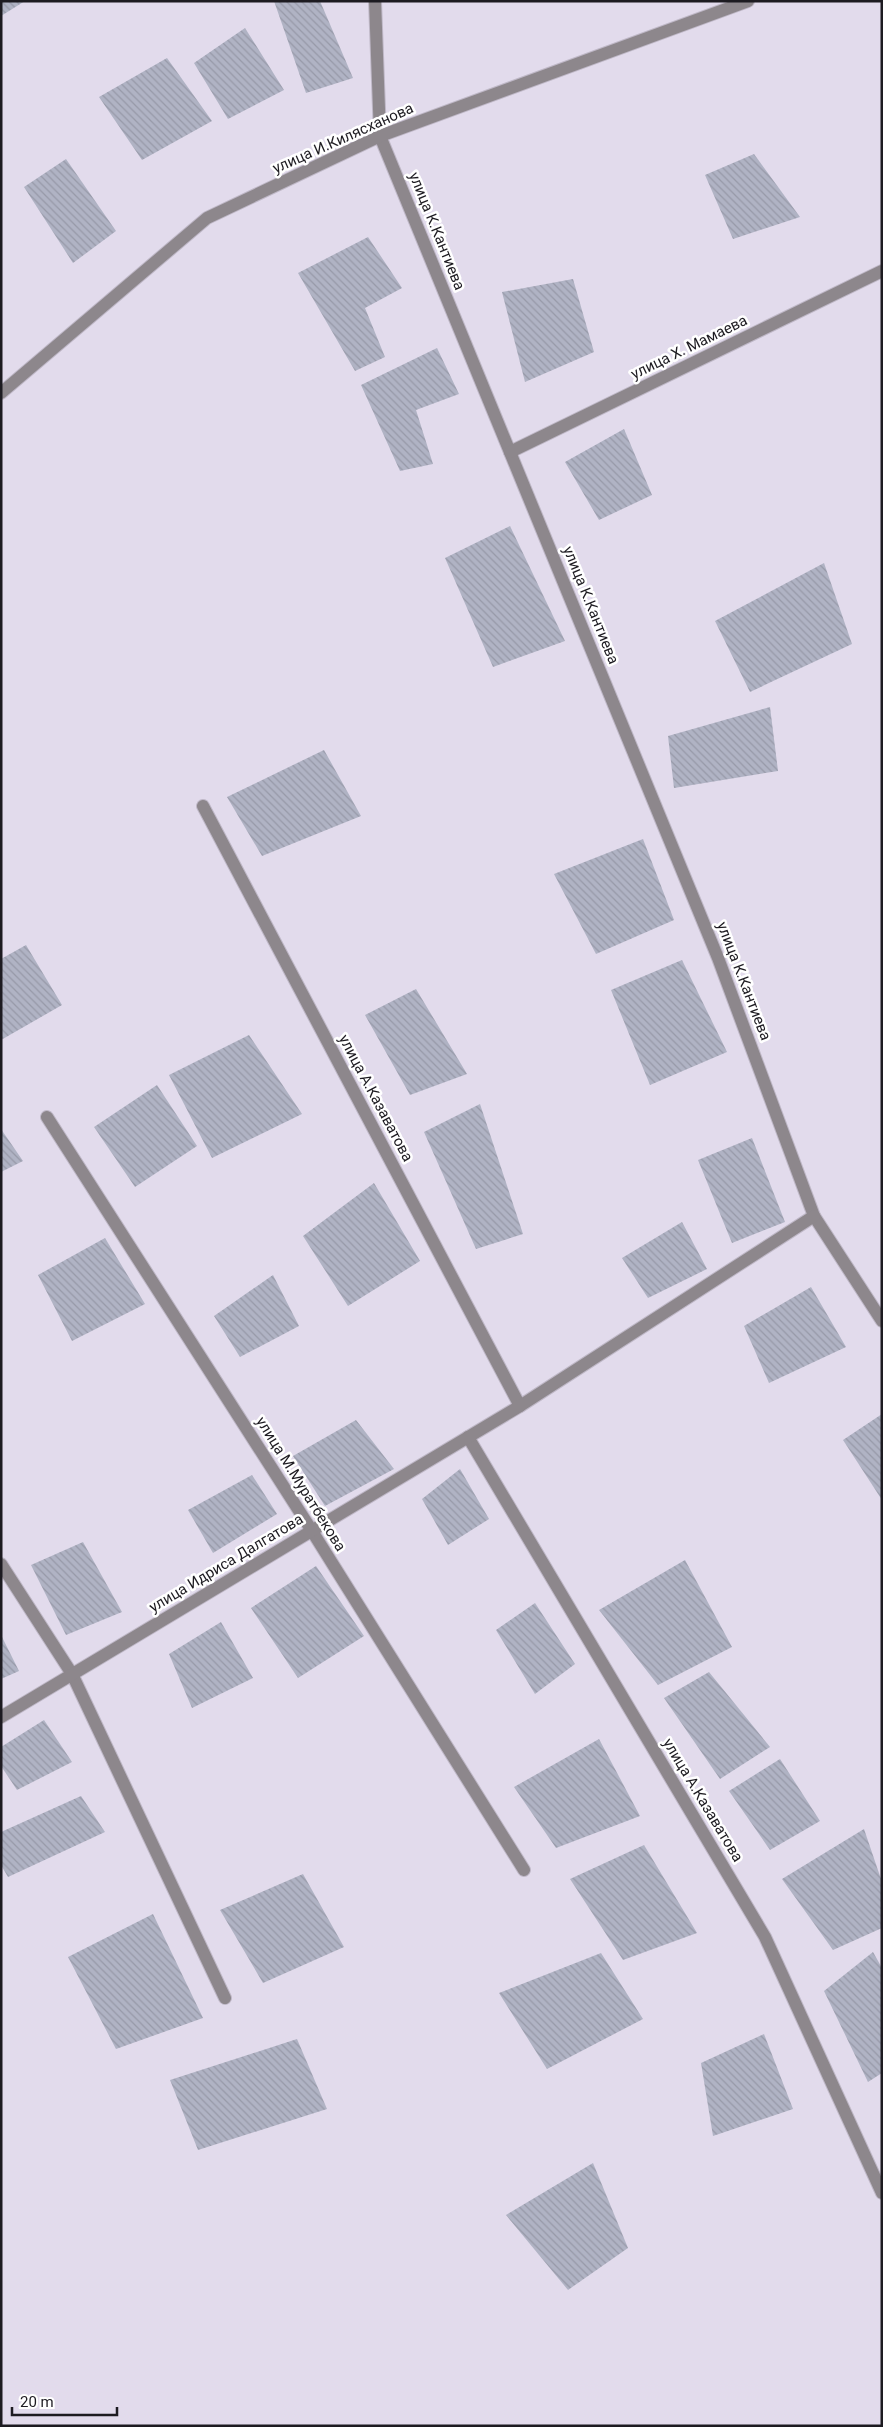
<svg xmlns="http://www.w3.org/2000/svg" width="883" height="2427" font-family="Roboto,sans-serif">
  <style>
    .building { fill: url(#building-back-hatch) }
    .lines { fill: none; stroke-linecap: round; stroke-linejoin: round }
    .minor-casing { stroke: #bfb8c7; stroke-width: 14 }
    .minor { stroke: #8d878c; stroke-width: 12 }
    .labels { text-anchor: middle; stroke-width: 5; stroke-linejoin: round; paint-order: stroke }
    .street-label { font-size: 15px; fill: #1d1b21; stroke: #fff }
  </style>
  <defs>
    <pattern id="building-back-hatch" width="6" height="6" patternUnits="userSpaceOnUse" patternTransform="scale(1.25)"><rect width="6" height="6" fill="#b0b3c4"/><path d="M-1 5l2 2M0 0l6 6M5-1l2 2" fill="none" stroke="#9799a8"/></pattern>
  </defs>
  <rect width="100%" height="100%" fill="#e2dbec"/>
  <!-- building -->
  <g class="building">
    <path d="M1 1H25L1 16Z"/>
    <path d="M274 1H320L353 78 306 93Z"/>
    <path d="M245 28 284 90 228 119 194 63Z"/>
    <path d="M167 58 212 121 142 160 99 97Z"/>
    <path d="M754 154 800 217 733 239 705 175Z"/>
    <path d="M66 159 116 231 73 263 24 187Z"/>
    <path d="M368 237 402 288 365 308 385 357 355 371 298 273Z"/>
    <path d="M573 279 594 352 525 382 502 292Z"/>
    <path d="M437 348 459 394 416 410 433 464 400 471 361 385Z"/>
    <path d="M624 429 652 495 599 520 565 462Z"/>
    <path d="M510 526 565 641 493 667 445 558Z"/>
    <path d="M824 563 852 644 750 692 715 621Z"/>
    <path d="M770 707 778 771 674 788 668 736Z"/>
    <path d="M324 750 361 816 262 856 227 797Z"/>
    <path d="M643 839 674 920 596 954 554 874Z"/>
    <path d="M26 945 62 1005 1 1040V959Z"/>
    <path d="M682 960 727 1052 650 1085 611 990Z"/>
    <path d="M416 989 467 1074 410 1095 365 1015Z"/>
    <path d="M249 1035 302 1114 212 1158 169 1075Z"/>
    <path d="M157 1085 197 1146 135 1187 94 1127Z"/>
    <path d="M480 1104 523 1234 476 1249 424 1132Z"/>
    <path d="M1 1129 23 1161 1 1172Z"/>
    <path d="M752 1138 785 1222 732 1243 698 1160Z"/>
    <path d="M374 1183 420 1261 348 1306 303 1236Z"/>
    <path d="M682 1222 707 1269 648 1298 622 1258Z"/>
    <path d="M105 1238 145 1304 72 1341 38 1275Z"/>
    <path d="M273 1275 299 1326 240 1357 214 1316Z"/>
    <path d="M811 1287 846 1347 769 1383 744 1326Z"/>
    <path d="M882 1414V1500L843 1440Z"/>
    <path d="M356 1420 394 1469 325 1506 293 1456Z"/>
    <path d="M460 1469 489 1519 448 1545 422 1499Z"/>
    <path d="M252 1475 277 1514 213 1553 188 1510Z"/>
    <path d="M83 1542 122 1612 66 1635 31 1565Z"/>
    <path d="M685 1560 732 1647 658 1685 599 1610Z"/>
    <path d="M316 1566 364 1636 298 1678 251 1608Z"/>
    <path d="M535 1603 575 1664 535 1694 496 1630Z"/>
    <path d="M221 1622 253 1678 192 1708 169 1654Z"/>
    <path d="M1 1635 19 1671 1 1679Z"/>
    <path d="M709 1672 770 1747 720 1779 664 1698Z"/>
    <path d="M44 1720 72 1762 17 1790 1 1766V1747Z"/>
    <path d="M599 1739 640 1816 556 1848 514 1787Z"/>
    <path d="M780 1759 820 1821 770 1850 729 1791Z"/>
    <path d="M81 1796 105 1832 8 1877 1 1865V1832Z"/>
    <path d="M864 1829 882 1882V1928L833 1950 782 1879Z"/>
    <path d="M644 1845 697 1933 623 1960 570 1879Z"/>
    <path d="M303 1874 344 1947 263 1983 220 1910Z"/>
    <path d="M153 1914 203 2018 116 2049 68 1957Z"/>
    <path d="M873 1952 882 1968V2073L868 2082 824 1991Z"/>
    <path d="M601 1953 643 2019 547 2069 499 1993Z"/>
    <path d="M764 2034 793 2109 713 2136 701 2063Z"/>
    <path d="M297 2039 327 2109 198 2150 170 2080Z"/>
    <path d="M593 2163 628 2248 568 2290 506 2215Z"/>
  </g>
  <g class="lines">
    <defs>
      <g id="minor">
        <path d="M375 1 380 136 718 958 814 1216 882 1321"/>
        <path d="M1 393 207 218 380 136 748 1"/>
        <path d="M510 452 882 271"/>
        <path d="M203 806 520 1406"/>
        <path d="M47 1117 312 1531 524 1870"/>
        <path d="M468 1437 765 1937 882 2193"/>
        <path d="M1 1564 72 1674 225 1998"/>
        <path d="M1 1717 520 1406 814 1216"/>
      </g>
    </defs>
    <!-- minor casing -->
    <use href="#minor" class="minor-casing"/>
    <!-- minor -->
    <use href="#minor" class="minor"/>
  </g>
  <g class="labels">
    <!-- street labels -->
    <g class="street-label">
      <text transform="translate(343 138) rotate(-24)" y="5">улица И.Килясханова</text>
      <text transform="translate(437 231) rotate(68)" y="5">улица К.Кантиева</text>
      <text transform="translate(689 347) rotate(-26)" y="5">улица Х. Мамаева</text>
      <text transform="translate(591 605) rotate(68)" y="5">улица К.Кантиева</text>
      <text transform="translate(744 981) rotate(69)" y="5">улица К.Кантиева</text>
      <text transform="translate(376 1098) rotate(62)" y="5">улица А.Казаватова</text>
      <text transform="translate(301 1484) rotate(58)" y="5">улица М.Муратбекова</text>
      <text transform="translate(226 1563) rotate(-31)" y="5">улица Идриса Далгатова</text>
      <text transform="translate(703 1800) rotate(59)" y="5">улица А.Казаватова</text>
    </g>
  </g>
  <!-- border -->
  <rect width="883" height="2427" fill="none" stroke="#1d1b21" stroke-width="5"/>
  <!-- scale -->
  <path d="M12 2407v8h105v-8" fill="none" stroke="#1d1b21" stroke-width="2.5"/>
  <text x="20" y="2407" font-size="15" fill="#1d1b21" stroke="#ffffff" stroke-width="4" paint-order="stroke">20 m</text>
</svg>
